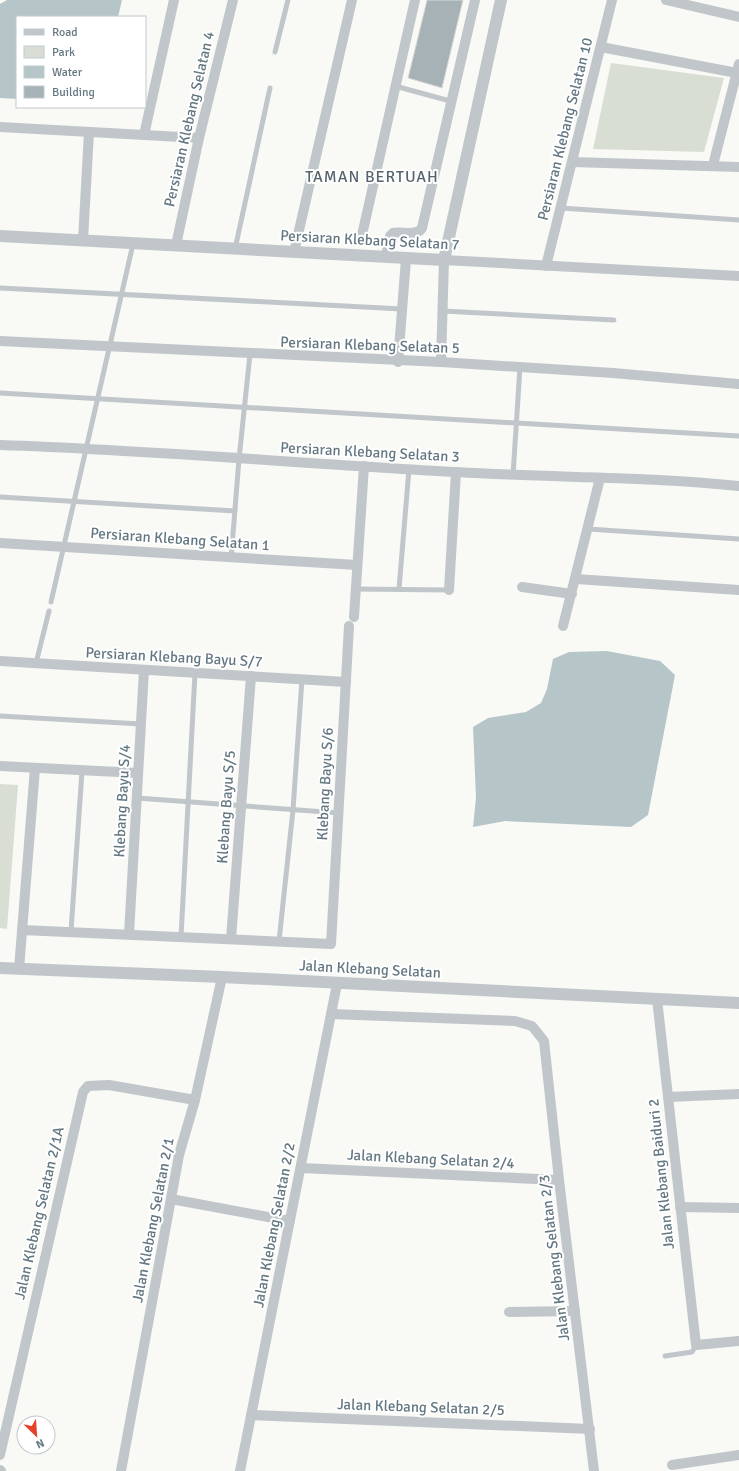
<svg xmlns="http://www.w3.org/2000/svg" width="739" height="1471" font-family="Signika,sans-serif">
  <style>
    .green { fill: #d9ded5 }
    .water { fill: #b6c6c8 }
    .building { fill: #a7b2b6; stroke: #dbdbd9 }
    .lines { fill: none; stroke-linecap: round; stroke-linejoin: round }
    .service { stroke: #c0c6c9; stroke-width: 5 }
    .minor { stroke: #c0c6c9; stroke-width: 10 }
    .tertiary { stroke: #c0c6c9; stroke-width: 12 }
    .labels { text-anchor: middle; stroke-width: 4; stroke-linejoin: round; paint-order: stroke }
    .street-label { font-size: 15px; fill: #647882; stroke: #fff }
    .neighbourhood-label { font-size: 16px; letter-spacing: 1px; fill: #56656d; stroke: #fff }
  </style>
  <rect width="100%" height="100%" fill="#f9f9f6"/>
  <!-- green -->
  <g class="green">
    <path d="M611 63 724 78 704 152 593 149Z"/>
    <path d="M0 784 18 785 7 929 0 928Z"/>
  </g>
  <!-- water -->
  <g class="water">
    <path d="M7 0H122L118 17H17V99L0 98V4Z"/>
    <path d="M607 651 660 661 675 675 648 815 631 827 505 821 473 827 476 798 473 727 488 718 526 712 541 703 547 689 553 659 569 652Z"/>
  </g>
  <!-- building -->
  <path class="building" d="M427 0H463L442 88 408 78Z"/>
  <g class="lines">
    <!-- service -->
    <g class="service">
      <path d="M275 52 288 0"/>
      <path d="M395 86 450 101"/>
      <path d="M561 208 739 220"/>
      <path d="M235 249 270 88"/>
      <path d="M0 288 402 309"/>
      <path d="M443 311 614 320"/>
      <path d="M0 393 739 436"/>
      <path d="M513 475 520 367"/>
      <path d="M0 497 235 511"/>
      <path d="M588 529 739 539"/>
      <path d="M231 559 239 459 250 354"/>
      <path d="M356 589 449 590"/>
      <path d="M399 589 409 469"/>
      <path d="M51 602 133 244"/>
      <path d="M36 663 49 611"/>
      <path d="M0 716 141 724"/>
      <path d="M137 798 339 813"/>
      <path d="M71 931 82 771"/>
      <path d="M181 937 195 673"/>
      <path d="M279 941 293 810 302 679"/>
      <path d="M665 1356 692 1352 696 1345"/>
    </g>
    <!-- minor -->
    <g class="minor">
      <path d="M666 0 739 17"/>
      <path d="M601 47 737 73"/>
      <path d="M0 127 199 138"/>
      <path d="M144 135 174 0"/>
      <path d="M572 162 739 167"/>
      <path d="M713 165 739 64"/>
      <path d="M362 235 415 0"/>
      <path d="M83 240 89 132"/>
      <path d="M176 245 199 138 233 0"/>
      <path d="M294 252 352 0"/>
      <path d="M386 257 390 236 393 233C402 231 417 237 422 228L475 0"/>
      <path d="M546 266 612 0"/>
      <path d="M0 341 441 362 613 373 739 384"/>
      <path d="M398 362 406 259"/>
      <path d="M441 362 444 260 739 276"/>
      <path d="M0 445C152 450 304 464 457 472 551 478 645 476 739 486"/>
      <path d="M0 543 357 565"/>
      <path d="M576 579 739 590"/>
      <path d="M522 587 572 594"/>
      <path d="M449 590 456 472"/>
      <path d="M354 617 364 466"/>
      <path d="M563 626 600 478"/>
      <path d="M0 661 346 682"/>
      <path d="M0 766 138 773"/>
      <path d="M22 930 331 944 349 626"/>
      <path d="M129 934 144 670"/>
      <path d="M231 939 251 676"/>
      <path d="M19 969 35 768"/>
      <path d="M657 999 696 1345 739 1341"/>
      <path d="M331 1014 515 1021 532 1026 544 1041 559 1180 594 1471"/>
      <path d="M668 1097 739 1094"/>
      <path d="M301 1168 559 1180"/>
      <path d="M171 1199 290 1221"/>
      <path d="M680 1207 739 1208"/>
      <path d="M509 1312 575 1311"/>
      <path d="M251 1415 590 1429"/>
      <path d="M0 1455 83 1092 88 1086 109 1085 195 1100"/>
      <path d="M672 1465 739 1455"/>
      <path d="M0 1470 1 1471"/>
      <path d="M121 1471 179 1155 195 1100 222 977"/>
      <path d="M240 1471 337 984"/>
    </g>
    <!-- tertiary -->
    <g class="tertiary">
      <path d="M0 236 444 260 501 0"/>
      <path d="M0 968 222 977 739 1003"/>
    </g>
  </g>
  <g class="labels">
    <!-- street labels -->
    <g class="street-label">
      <text transform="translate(189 119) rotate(-77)" y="5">Persiaran Klebang Selatan 4</text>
      <text transform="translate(565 129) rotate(-76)" y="5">Persiaran Klebang Selatan 10</text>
      <text transform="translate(370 240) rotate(3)" y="5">Persiaran Klebang Selatan 7</text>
      <text transform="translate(370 345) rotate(2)" y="5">Persiaran Klebang Selatan 5</text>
      <text transform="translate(370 452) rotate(3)" y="5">Persiaran Klebang Selatan 3</text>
      <text transform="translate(180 539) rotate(4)" y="5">Persiaran Klebang Selatan 1</text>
      <text transform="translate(174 657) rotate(3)" y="5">Persiaran Klebang Bayu S/7</text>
      <text transform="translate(325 784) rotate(-87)" y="5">Klebang Bayu S/6</text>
      <text transform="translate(122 801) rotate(-87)" y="5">Klebang Bayu S/4</text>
      <text transform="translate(226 807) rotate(-86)" y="5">Klebang Bayu S/5</text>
      <text transform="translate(370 969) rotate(3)" y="5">Jalan Klebang Selatan</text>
      <text transform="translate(431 1159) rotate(3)" y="5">Jalan Klebang Selatan 2/4</text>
      <text transform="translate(661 1174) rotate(-96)" y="5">Jalan Klebang Baiduri 2</text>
      <text transform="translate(39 1213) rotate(-77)" y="5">Jalan Klebang Selatan 2/1A</text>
      <text transform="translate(153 1220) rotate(-79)" y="5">Jalan Klebang Selatan 2/1</text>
      <text transform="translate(274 1225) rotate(-79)" y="5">Jalan Klebang Selatan 2/2</text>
      <text transform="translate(554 1258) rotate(-97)" y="5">Jalan Klebang Selatan 2/3</text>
      <text transform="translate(421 1407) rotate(2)" y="5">Jalan Klebang Selatan 2/5</text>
    </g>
    <!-- neighbourhood labels -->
    <g class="neighbourhood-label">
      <text x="372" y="182">TAMAN BERTUAH</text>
    </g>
  </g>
  <!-- legend -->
  <rect x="16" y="16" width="130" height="92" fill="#ffffff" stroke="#c1c9cd"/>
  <rect x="24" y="29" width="20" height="6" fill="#c0c6c9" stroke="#c1c9cd"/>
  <text x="52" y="36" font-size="12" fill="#647882">Road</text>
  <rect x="24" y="46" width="20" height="12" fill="#d9ded5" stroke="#c1c9cd"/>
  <text x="52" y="56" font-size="12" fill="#647882">Park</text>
  <rect x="24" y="66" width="20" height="12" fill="#b6c6c8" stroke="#c1c9cd"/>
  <text x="52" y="76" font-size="12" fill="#647882">Water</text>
  <rect x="24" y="86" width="20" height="12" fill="#a7b2b6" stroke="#c1c9cd"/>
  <text x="52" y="96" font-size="12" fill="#647882">Building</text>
  <!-- north arrow -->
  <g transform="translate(36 1435) rotate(155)"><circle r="19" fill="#ffffff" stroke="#c1c9cd"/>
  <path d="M0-3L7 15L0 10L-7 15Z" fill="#e4422b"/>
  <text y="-6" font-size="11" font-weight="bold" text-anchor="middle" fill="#647882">N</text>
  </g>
</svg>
